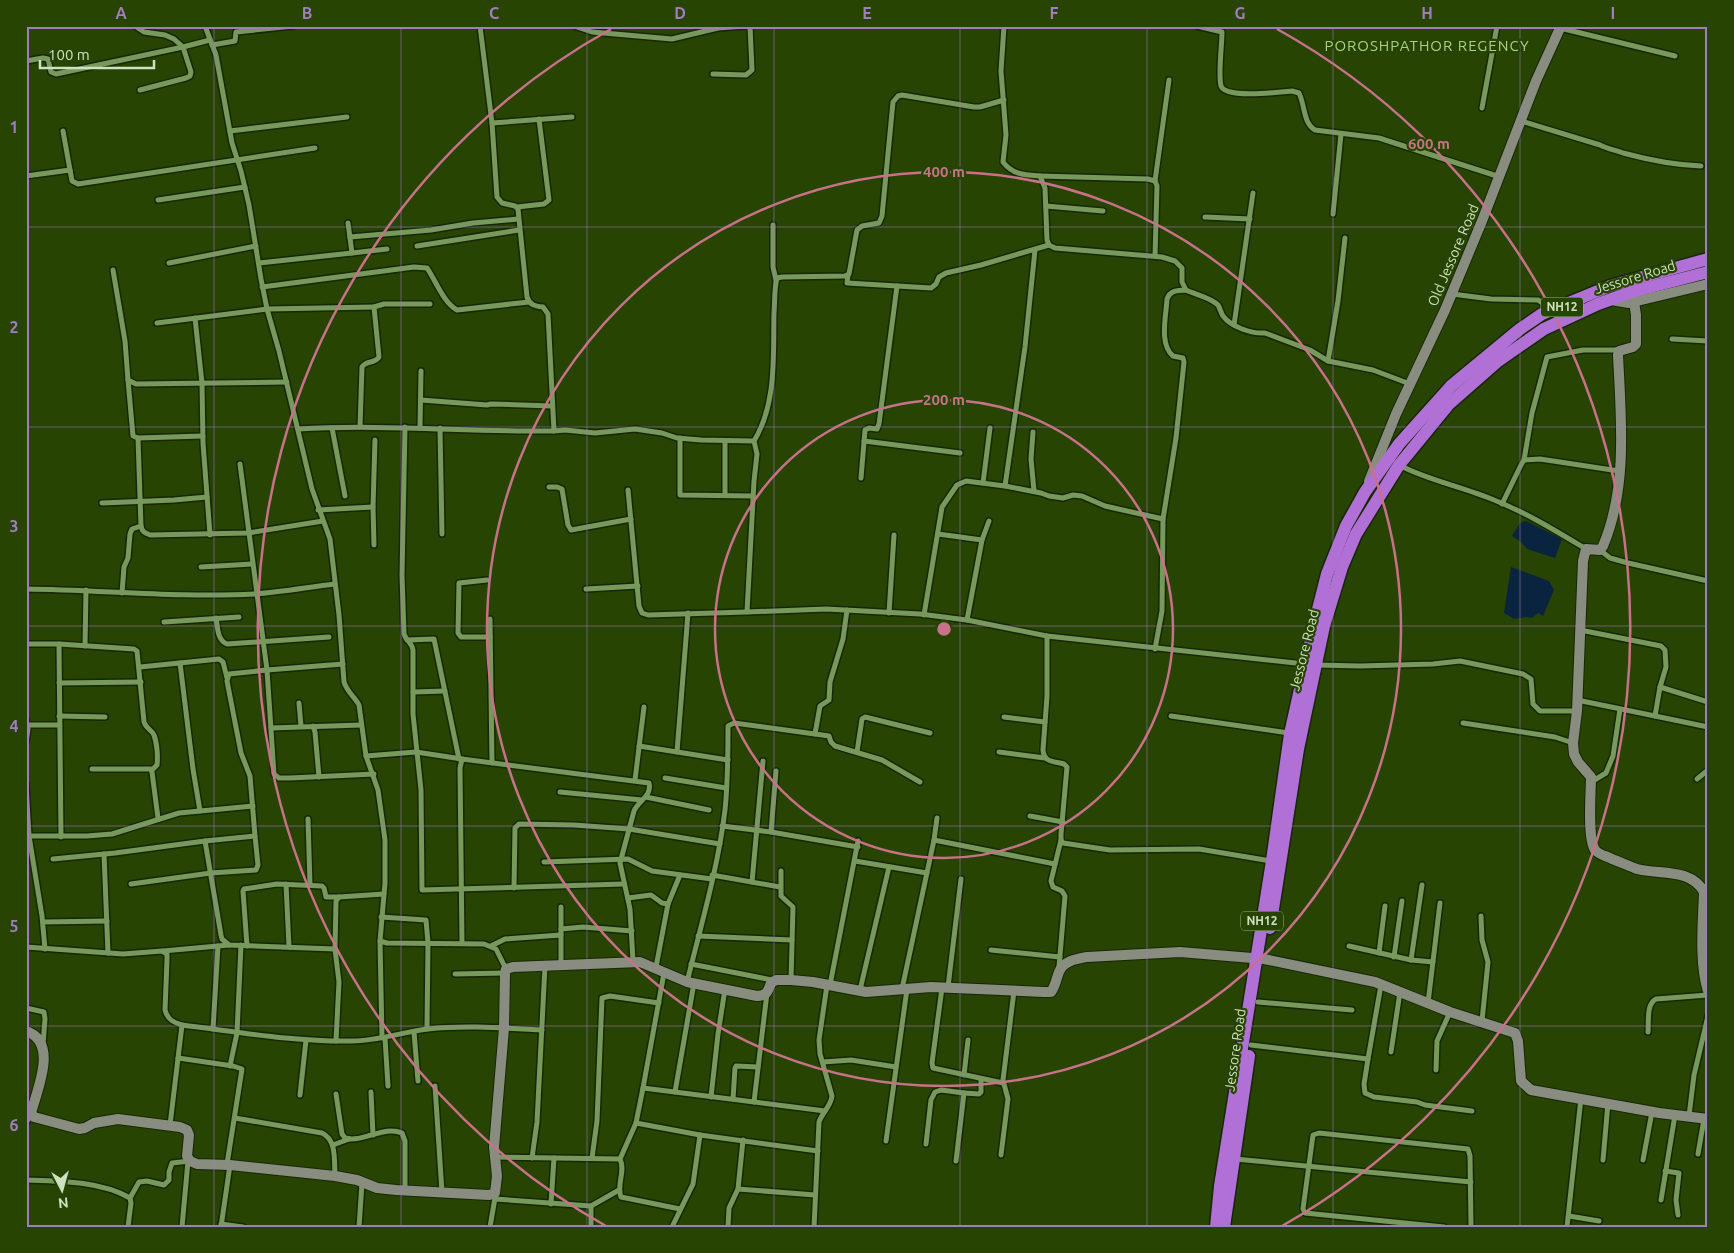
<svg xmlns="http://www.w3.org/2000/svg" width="1734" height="1253" font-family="Ubuntu,sans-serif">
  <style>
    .water { fill: #0a243f }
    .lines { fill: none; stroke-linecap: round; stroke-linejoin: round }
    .street-casing { stroke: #172707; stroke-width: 8 }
    .secondary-casing { stroke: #172707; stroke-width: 12 }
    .highway-casing { stroke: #172707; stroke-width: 15 }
    .street { stroke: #77995b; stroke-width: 5 }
    .secondary { stroke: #888d80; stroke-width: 10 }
    .highway { stroke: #b170d6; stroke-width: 12 }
    .grid { fill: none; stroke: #a07dbf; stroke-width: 1; stroke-opacity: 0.55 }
    .ring { fill: none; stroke: #c77288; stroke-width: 2.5 }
    .labels { text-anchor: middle; stroke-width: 4.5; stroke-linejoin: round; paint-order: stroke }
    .shield { fill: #274402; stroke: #9bb187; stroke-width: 1 }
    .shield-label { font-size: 12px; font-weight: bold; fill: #cde0c0 }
    .street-label { font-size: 14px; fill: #cde0c0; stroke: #274402 }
    .neighbourhood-label { font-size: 15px; letter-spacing: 1px; fill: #abcf8e; stroke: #274402 }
    .centre { fill: #c77288; stroke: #274402; stroke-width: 2.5 }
    .ring-label { font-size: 15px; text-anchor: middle; font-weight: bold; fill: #c77288; stroke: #274402; stroke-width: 4.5; stroke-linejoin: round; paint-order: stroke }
    .neatline { fill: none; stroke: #a07dbf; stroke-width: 2 }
    .grid-label { font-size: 16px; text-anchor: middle; font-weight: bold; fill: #a07dbf }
  </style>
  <rect width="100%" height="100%" fill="#274402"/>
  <!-- water -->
  <g class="water">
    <path d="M1526 521 1562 539 1555 558 1527 549 1521 542 1512 536 1520 523Z"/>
    <path d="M1511 567 1549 581 1554 590 1543 616 1538 613 1532 618 1526 617 1514 619 1504 613Z"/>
  </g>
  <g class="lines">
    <defs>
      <g id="street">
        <path d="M135 26 144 32 165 35 174 39 183 47 191 72 190 76 186 78 140 90"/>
        <path d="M205 26 216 55 232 143 241 171 249 205 261 279 267 309 279 351 312 489 330 539 339 615 344 682C347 692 355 697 359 705L366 756 378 790 385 840V883L380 941 387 943 484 944 496 949 506 969"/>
        <path d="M480 26 492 123 497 197 502 203 515 206 518 209 527 297C530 305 534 306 543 307L548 314 554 431 565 430 595 433 635 429 662 433 677 438 701 440 754 441"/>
        <path d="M574 26 592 32 672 39 718 28 745 26"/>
        <path d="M1004 26 1001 71 1006 135 1003 162C1013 175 1025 175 1040 176L1045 188 1047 240 1049 245 1055 248 1162 257 1175 261 1182 268V282L1186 290C1196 295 1210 297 1218 305 1220 308 1221 313 1223 316 1231 327 1252 334 1265 333L1310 350 1328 361 1373 370 1410 384"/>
        <path d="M1197 26 1222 32C1222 45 1218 75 1221 86 1226 99 1280 92 1292 91L1299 93C1305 105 1303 123 1315 130L1379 138 1500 177"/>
        <path d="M1560 28 1675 56"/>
        <path d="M212 45 235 41 236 32 293 26"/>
        <path d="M26 61 43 58 48 59 51 72 56 74 183 47 210 40"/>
        <path d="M713 74 746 75 752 70 750 26"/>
        <path d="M1004 100 980 107H974L902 95 898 96 893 102 882 216 879 223 862 226 857 230 849 274 845 276 782 277 777 278C774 289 775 302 774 313 773 356 777 403 754 441L757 454 754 481 747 612 826 609 920 614 967 620 1047 636V696L1043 750C1044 763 1054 761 1064 764L1067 767 1061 834V840L1063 843 1110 850 1199 849 1271 861"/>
        <path d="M1482 108 1497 26"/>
        <path d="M1521 121 1600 145C1608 149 1615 150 1623 153 1649 160 1674 165 1701 166"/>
        <path d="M492 123 572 117"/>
        <path d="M63 131 72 181 78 184 315 148"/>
        <path d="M230 131 347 117"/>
        <path d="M26 176 70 170"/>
        <path d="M1040 176 1148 179 1155 181 1157 186 1155 256"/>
        <path d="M1155 181 1169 80"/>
        <path d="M158 200 245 187"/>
        <path d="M1046 206 1103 211"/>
        <path d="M517 207 544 204 549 200 539 119"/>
        <path d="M1333 214 1341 134"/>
        <path d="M1205 217 1250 219"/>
        <path d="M773 225V267L776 280"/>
        <path d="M350 237 431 230 473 223 518 219"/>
        <path d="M417 246 519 230"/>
        <path d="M352 253 387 249"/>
        <path d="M169 263 256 246"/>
        <path d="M259 263 352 253 348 223"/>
        <path d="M113 270 125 341 128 380 136 384 287 382"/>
        <path d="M848 275 847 283 931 288 936 284 939 277 946 273 981 265 1049 245"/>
        <path d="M262 287 414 267 427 268C436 281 443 302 457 310L529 302"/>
        <path d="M1452 294 1491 299 1538 300 1551 308"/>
        <path d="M195 318 202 383 203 443 210 535"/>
        <path d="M157 323 267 309 374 307"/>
        <path d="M1234 325 1253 193"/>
        <path d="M1672 339 1708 341"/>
        <path d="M1328 361 1338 301 1345 238"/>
        <path d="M128 380 133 436 138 438 203 436"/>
        <path d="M421 400 487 405 491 404 552 406"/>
        <path d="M360 427 362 367C366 360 375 364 379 357L374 307 384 304H430"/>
        <path d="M405 427 402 575 404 634C406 641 412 642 413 650V714L421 790 422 890 624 884"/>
        <path d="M332 428 345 496"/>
        <path d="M420 428 421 371"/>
        <path d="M440 428 442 534"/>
        <path d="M298 429C383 424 468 432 554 431"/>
        <path d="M1033 432 1031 459 1034 491"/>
        <path d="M138 438 141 526C142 532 145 533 150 535L248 533 323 521"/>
        <path d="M680 438V495L753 496"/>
        <path d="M864 441 960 453"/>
        <path d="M1524 460 1532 413 1547 357 1583 350H1620"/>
        <path d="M240 464 267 670 274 774 279 778H290L374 774"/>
        <path d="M1401 466C1430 481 1464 487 1494 500 1527 513 1556 531 1586 549"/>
        <path d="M861 478 865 430 869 428 877 429 879 424 897 286"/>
        <path d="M983 483 990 428"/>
        <path d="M1005 486 1025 347 1035 250"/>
        <path d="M549 487H557L562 489 568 525 571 530 631 519"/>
        <path d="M628 490 639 606 642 613 648 615 747 612"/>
        <path d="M725 495V441"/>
        <path d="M102 503 174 500 207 497"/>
        <path d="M1502 504 1521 465 1524 460 1540 459 1619 471"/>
        <path d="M318 510 373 507"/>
        <path d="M938 534 982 540"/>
        <path d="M374 545 373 507 375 440"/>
        <path d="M1600 550 1610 558 1628 563 1708 581"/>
        <path d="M201 567 252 564"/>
        <path d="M487 580 459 583 458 633 461 637H490"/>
        <path d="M26 589C103 590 179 598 255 594 282 592 309 587 335 584"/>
        <path d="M586 589 638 586"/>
        <path d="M122 593 124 567 128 558 130 534 132 529 141 526"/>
        <path d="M847 610 843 639 830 682 829 700 820 706 815 734 829 736 831 742 835 746 882 760 920 782"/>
        <path d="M889 613 894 535"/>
        <path d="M924 615 942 507 957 485 966 481 1005 486 1041 493 1049 496 1063 498 1073 495 1082 496 1105 506 1163 519"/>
        <path d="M216 618C218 628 217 640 227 644L329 637"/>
        <path d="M490 619 492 763"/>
        <path d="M967 620 982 540 989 521"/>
        <path d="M164 622 239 617"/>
        <path d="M1580 630 1661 646 1665 650 1666 667 1660 687 1655 716 1708 727"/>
        <path d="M1047 636 1305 664"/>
        <path d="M407 640 434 639 459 759"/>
        <path d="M26 644H59L134 649 137 651 144 722C146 729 151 729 154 735 157 743 158 756 157 765L152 770"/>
        <path d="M59 644 61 837"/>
        <path d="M85 646 86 590"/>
        <path d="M1155 649 1162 611 1163 519 1176 438 1184 362 1183 358 1173 356C1159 344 1166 317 1167 299 1170 290 1177 291 1186 290"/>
        <path d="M180 663 193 769 200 811"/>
        <path d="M1316 665 1360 666 1433 664 1460 661 1523 674 1531 679 1533 704 1540 711H1577"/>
        <path d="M140 667 219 659 223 662 227 678"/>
        <path d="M59 683 141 682"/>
        <path d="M1660 687 1708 702"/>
        <path d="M413 692 445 691"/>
        <path d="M1577 700 1655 716"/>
        <path d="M299 703 301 726"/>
        <path d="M59 716 105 717"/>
        <path d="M1171 716 1289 733"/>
        <path d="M1004 717 1045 722"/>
        <path d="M26 720 28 729 26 742"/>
        <path d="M1463 723 1555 737 1573 743"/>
        <path d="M28 725H59"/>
        <path d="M313 726 315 732 319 777"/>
        <path d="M271 728 361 725"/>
        <path d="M639 746 728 760"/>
        <path d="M677 752 688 613"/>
        <path d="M857 752 862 719 865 717 930 733"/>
        <path d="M999 752 1045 758"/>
        <path d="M366 756 416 752 462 759"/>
        <path d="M92 769H151L152 772 158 818"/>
        <path d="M665 778 726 788"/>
        <path d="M1697 779 1708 770"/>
        <path d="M635 780 644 707"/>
        <path d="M1591 782 1606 773 1613 756 1620 709"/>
        <path d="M26 785 29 836H87L112 834 179 813 253 806"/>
        <path d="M560 792 642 800"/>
        <path d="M646 797 709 810"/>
        <path d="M1030 816 1063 822"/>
        <path d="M308 819 310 885"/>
        <path d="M722 826 771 832 858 847"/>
        <path d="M771 832 776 771"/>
        <path d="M29 836 42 916 45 949"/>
        <path d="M934 840 1055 864"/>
        <path d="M104 854 108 953"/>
        <path d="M53 859 115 853 205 841"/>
        <path d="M855 861 927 873"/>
        <path d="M544 862 628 859 652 871 712 879"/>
        <path d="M781 871V896L793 907 791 980"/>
        <path d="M712 875 780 887"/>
        <path d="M752 882 763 761"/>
        <path d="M131 884 211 873 256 870 258 865 255 836"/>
        <path d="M286 884 289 947"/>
        <path d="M514 888 515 828 519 824 574 825 629 829 720 844"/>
        <path d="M628 898 651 895 662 903 668 904 680 875"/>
        <path d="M561 907V965"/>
        <path d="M1481 916 1482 940 1488 962 1482 1021"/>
        <path d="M381 917 426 920 428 943 427 1029"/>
        <path d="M43 922 107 921"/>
        <path d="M561 929 583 927 632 931"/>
        <path d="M698 936 792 940"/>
        <path d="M380 941 382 1038"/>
        <path d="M462 943 460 768 462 759 649 783C652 796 639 800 634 811L620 863 630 909 633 961"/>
        <path d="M247 946 243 891 244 889 277 884 322 886 324 888 326 897H339"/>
        <path d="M491 946 505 939 561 935"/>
        <path d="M1349 946 1411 960 1433 962"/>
        <path d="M26 947 123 954 162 951 167 954V960L165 1010C168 1020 173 1022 182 1025 239 1032 295 1042 352 1041 378 1041 402 1032 428 1029 465 1025 504 1028 542 1030"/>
        <path d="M335 949 229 945 222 939 221 935 205 841 255 836 250 776 241 753 227 681 229 674 267 670 343 664"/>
        <path d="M991 950 1060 957"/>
        <path d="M163 951 229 945"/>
        <path d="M1379 953 1385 906"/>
        <path d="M1394 957 1402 901"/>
        <path d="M1411 960 1422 885"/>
        <path d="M691 964 772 980"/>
        <path d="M656 967 668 904"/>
        <path d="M1059 967 1065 896 1062 891 1053 887 1051 881 1061 840"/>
        <path d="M664 973 643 1088 825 1111"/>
        <path d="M455 974 505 973"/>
        <path d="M687 982C701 925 718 868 725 810 728 782 728 754 728 726L734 723 815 734"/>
        <path d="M830 985 858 841"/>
        <path d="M1381 985 1368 1059 1364 1084 1365 1093 1374 1097 1417 1102 1425 1105 1472 1111"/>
        <path d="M948 987 961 879"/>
        <path d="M942 988 932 1063 933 1068 1003 1083"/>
        <path d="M902 989 934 840 937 818"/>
        <path d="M860 990 889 867"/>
        <path d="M1258 1002 1352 1010"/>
        <path d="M1428 1003 1440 903"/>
        <path d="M26 1008 44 1012 45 1019 43 1044"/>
        <path d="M213 1029 218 946"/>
        <path d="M414 1032 418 1081"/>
        <path d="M1648 1032C1649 1022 1646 1004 1656 999L1708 995"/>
        <path d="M385 1038 388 1086"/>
        <path d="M336 1041 339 982 335 949 336 901 339 897 384 894"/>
        <path d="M1251 1045 1368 1059"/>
        <path d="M1391 1052 1400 992"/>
        <path d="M178 1058 233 1066 242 1069 227 1164"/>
        <path d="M823 1062 851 1060 896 1067"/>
        <path d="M230 1066 237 1033 241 945"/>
        <path d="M1436 1070 1437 1041 1450 1012"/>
        <path d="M964 1075 968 1040"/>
        <path d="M435 1086 442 1192"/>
        <path d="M371 1092 373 1135"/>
        <path d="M675 1092 694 983"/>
        <path d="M336 1094 342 1134 345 1138C363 1143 384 1125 402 1133L405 1141V1190"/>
        <path d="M300 1095 306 1040"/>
        <path d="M711 1097 718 1034 725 989"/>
        <path d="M733 1099 735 1068 736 1066 758 1067"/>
        <path d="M754 1102 767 993"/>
        <path d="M1689 1116 1694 1075 1708 1016"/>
        <path d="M235 1118 322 1133C337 1140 334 1161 335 1176"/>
        <path d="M26 1123 31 1114"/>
        <path d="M636 1123 643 1088"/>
        <path d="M170 1125 182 1025"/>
        <path d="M886 1141 907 989"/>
        <path d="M926 1144 931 1100 935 1092 941 1090 964 1093"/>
        <path d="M333 1145 349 1139"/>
        <path d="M1698 1154 1704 1119"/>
        <path d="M1001 1155 1008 1099 1003 1080 1014 991"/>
        <path d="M495 1157 620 1159C626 1171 616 1185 621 1197L680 1209"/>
        <path d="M532 1158 537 1122 545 966"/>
        <path d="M592 1158 597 1121 602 998 610 996 659 1003"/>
        <path d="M620 1159 636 1123 700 1135 818 1151"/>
        <path d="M1235 1159 1471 1182"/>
        <path d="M1603 1160 1608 1103"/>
        <path d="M1643 1160 1652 1112"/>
        <path d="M956 1161 964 1093 979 1094 981 1092V1079"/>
        <path d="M1665 1171 1679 1173 1676 1200 1678 1215"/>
        <path d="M26 1180C59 1181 101 1181 130 1198L131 1203 128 1227"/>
        <path d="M738 1189 815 1195"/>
        <path d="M130 1198 139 1182 147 1181 164 1185 169 1180V1172L172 1163 190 1161"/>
        <path d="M495 1199 591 1206 619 1190"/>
        <path d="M1661 1200 1675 1115"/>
        <path d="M551 1204 554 1158"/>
        <path d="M591 1206V1227"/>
        <path d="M1569 1216 1599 1221"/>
        <path d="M221 1224 243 1227"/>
        <path d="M182 1227 188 1161"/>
        <path d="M221 1227 230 1165"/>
        <path d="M359 1227 362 1183"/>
        <path d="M490 1227 495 1198"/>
        <path d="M672 1227 693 1184 700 1135"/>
        <path d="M728 1227 729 1208 738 1189 743 1140"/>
        <path d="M814 1227 819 1122C822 1113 831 1106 832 1096L820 1054 819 1040 827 985"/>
        <path d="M1444 1227 1305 1213 1303 1209 1313 1135 1319 1133 1468 1149 1470 1156 1471 1227"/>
        <path d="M1567 1227 1581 1098"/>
      </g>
      <g id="secondary">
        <path d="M1611 300 1629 303 1708 284"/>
        <path d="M1634 302 1636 315V344L1633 347 1619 351 1618 355C1621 418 1628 487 1603 546L1600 550 1586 549 1583 561 1577 711 1573 743 1574 754 1578 762 1591 777C1591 791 1587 838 1595 850 1599 855 1607 856 1612 859 1620 862 1629 866 1637 869 1660 875 1691 868 1704 892 1703 921 1699 963 1708 991"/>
        <path d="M1369 481 1396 414 1445 310 1482 221 1536 81 1561 26"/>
        <path d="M26 1031C59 1042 37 1090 31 1113L34 1117 79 1129 85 1128 94 1123 118 1119 180 1127 187 1130 189 1135 187 1156 190 1161 197 1164 230 1165 335 1176 357 1180 377 1188 396 1190 489 1195 495 1193 497 1176 494 1147 504 1028 505 973 506 969 513 967 640 962 687 982 757 996C767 996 768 991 771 983L776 980H791L813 982 866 992 931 987 1044 992H1051C1056 985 1056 979 1059 972 1063 961 1076 959 1087 957L1180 952 1264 959 1375 982 1450 1012 1515 1033 1518 1041 1521 1081 1531 1090 1659 1113 1708 1119"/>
      </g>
      <g id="highway">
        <path d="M1270 928 1298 749 1324 626 1342 567 1356 534 1399 465 1449 404 1498 361 1544 329 1598 304 1631 292 1708 272"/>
        <path d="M1216 1227 1220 1186 1272 861 1290 734 1316 617 1327 574 1346 526 1365 492 1399 444 1451 386 1520 329 1542 314 1610 286 1708 259"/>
        <path d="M1224 1227 1249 1056"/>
      </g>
    </defs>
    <!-- street casing -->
    <use href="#street" class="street-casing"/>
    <!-- secondary casing -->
    <use href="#secondary" class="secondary-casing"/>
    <!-- highway casing -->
    <use href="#highway" class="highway-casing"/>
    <!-- street -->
    <use href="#street" class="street"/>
    <!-- secondary -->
    <use href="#secondary" class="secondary"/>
    <!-- highway -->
    <use href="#highway" class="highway"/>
  </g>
  <!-- grid -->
  <path class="grid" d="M214 26V1227M401 26V1227M587 26V1227M774 26V1227M960 26V1227M1147 26V1227M1333 26V1227M1520 26V1227M26 227H1708M26 427H1708M26 626H1708M26 826H1708M26 1026H1708"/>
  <!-- distance rings -->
  <g class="ring">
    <circle cx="944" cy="629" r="229"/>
    <circle cx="944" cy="629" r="457"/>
    <path d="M606 1226A686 686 0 0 1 611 29M1277 29A686 686 0 0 1 1282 1226"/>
  </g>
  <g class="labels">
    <!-- shield labels -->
    <g class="shield">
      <rect x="1541" y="297.5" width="42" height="19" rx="4"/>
      <rect x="1241" y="911.5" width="42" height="19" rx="4"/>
    </g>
    <g class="shield-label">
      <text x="1562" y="311">NH12</text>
      <text x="1262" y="925">NH12</text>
    </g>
    <!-- street labels -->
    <g class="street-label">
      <text transform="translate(1453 255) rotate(-67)" y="5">Old Jessore Road</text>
      <text transform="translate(1635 277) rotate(-17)" y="5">Jessore Road</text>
      <text transform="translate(1304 650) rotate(-76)" y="5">Jessore Road</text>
      <text transform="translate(1235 1050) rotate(-82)" y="5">Jessore Road</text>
    </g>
    <!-- neighbourhood labels -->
    <g class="neighbourhood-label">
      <text x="1427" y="51">POROSHPATHOR REGENCY</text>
    </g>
  </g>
  <circle cx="944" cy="629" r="8" class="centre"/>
  <g class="ring-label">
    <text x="1429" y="149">600 m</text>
    <text x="944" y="177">400 m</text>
    <text x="944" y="405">200 m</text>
  </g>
  <!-- border -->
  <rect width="1734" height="1253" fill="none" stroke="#274402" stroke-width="55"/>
  <!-- north arrow -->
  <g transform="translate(62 1190) rotate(174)" stroke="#274402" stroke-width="4" paint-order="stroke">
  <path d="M0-4L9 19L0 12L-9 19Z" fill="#cde0c0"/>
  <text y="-8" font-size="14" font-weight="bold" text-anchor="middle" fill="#cde0c0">N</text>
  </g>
  <!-- scale -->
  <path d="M40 60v8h114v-8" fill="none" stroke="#cde0c0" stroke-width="2.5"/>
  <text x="48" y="60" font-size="15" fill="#cde0c0" stroke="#274402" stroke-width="4" paint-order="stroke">100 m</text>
  <rect x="28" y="28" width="1678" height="1198" class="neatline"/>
  <g class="grid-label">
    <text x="121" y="19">A</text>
    <text x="307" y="19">B</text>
    <text x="494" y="19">C</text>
    <text x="680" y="19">D</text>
    <text x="867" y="19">E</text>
    <text x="1054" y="19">F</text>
    <text x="1240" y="19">G</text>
    <text x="1427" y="19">H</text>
    <text x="1613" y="19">I</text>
    <text x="14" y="133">1</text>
    <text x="14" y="333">2</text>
    <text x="14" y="532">3</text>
    <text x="14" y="732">4</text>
    <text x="14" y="932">5</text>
    <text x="14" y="1131">6</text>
  </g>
</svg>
